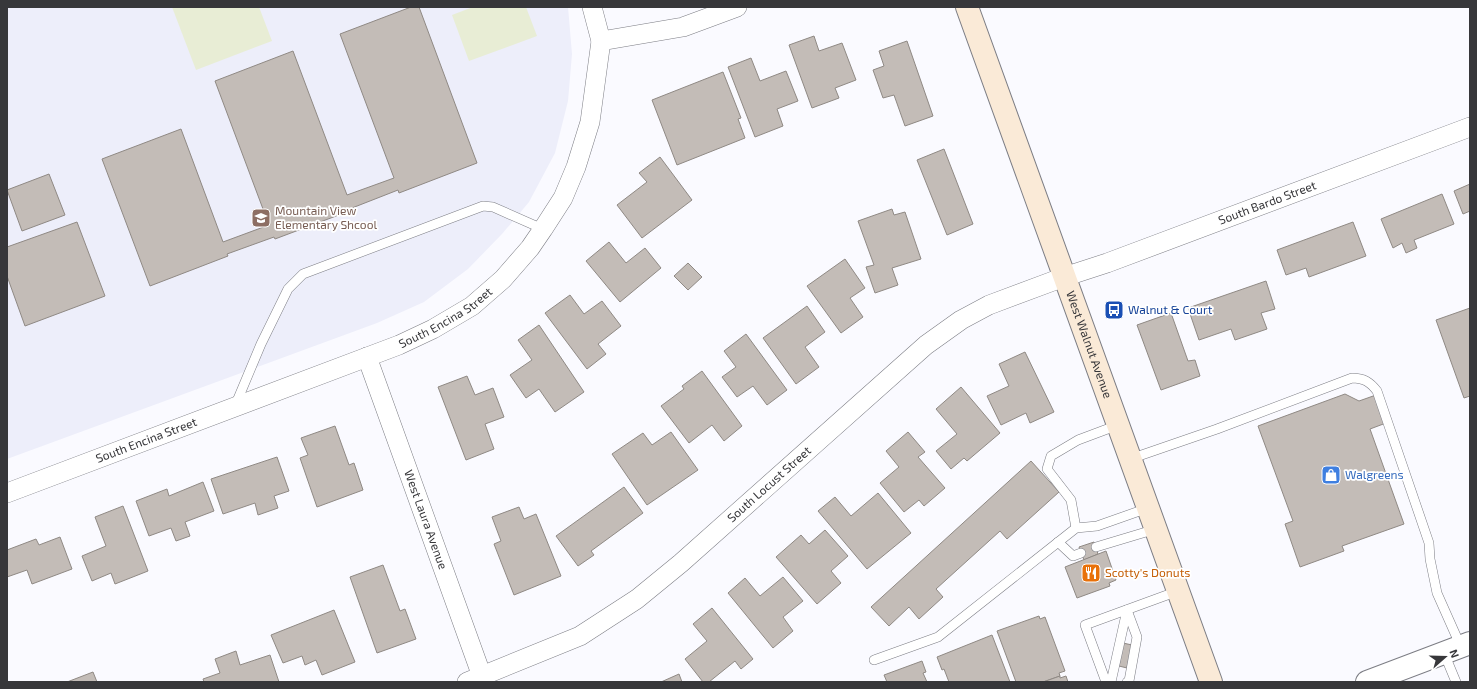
<svg xmlns="http://www.w3.org/2000/svg" width="1477" height="689" font-family="'Exo 2',sans-serif">
  <style>
    .built { fill: #edeefa }
    .green { fill: #e8edd5 }
    .building { fill: #c3bcb7; stroke: #8f8984 }
    .lines { fill: none; stroke-linecap: round; stroke-linejoin: round }
    .service-casing { stroke: #7c7d84; stroke-width: 10 }
    .minor-casing { stroke: #7c7d84; stroke-width: 20 }
    .tertiary-casing { stroke: #7c7d84; stroke-width: 24 }
    .secondary-casing { stroke: #7c7d84; stroke-width: 24 }
    .service { stroke: #fff; stroke-width: 9 }
    .minor { stroke: #fff; stroke-width: 19 }
    .tertiary { stroke: #fff; stroke-width: 22 }
    .secondary { stroke: #faead7; stroke-width: 22 }
    .labels { text-anchor: middle; stroke-width: 3.5; stroke-linejoin: round; paint-order: stroke }
    .street-label { font-size: 12px; fill: #37373a; stroke: #fff }
    .education-label { font-size: 12px; fill: #785e54; stroke: #fff; text-anchor: start }
    .transit-label { font-size: 12px; fill: #164399; stroke: #fff; text-anchor: start }
    .shop-label { font-size: 12px; fill: #366cbe; stroke: #fff; text-anchor: start }
    .food-label { font-size: 12px; fill: #c56008; stroke: #fff; text-anchor: start }
  </style>
  <rect width="100%" height="100%" fill="#fafaff"/>
  <!-- built -->
  <path class="built" d="M7 7H568L572 54 568 101 555 153 529 202 502 234 468 269 424 302 377 323 7 459Z"/>
  <!-- green -->
  <g class="green">
    <path d="M172 7H259L272 41 196 70Z"/>
    <path d="M473 7H526L537 36 469 61 452 15Z"/>
  </g>
  <!-- building -->
  <g class="building">
    <path d="M411 7H419L477 163 399 193 398 190 352 208V210L275 239 274 237 227 254 228 256 150 286 102 159 181 129 223 242 269 225 215 81 293 51 347 195 394 178 340 34Z"/>
    <path d="M814 36 819 51 842 43 856 80 835 88 839 98 812 108 789 45Z"/>
    <path d="M907 41 933 116 905 126 894 95 883 98 873 70 884 66 879 51Z"/>
    <path d="M751 58 760 81 786 71 798 101 777 109 783 126 755 137 728 67Z"/>
    <path d="M723 72 741 118 738 119 745 138 677 165 652 100Z"/>
    <path d="M944 149 973 224 947 235 917 160Z"/>
    <path d="M660 157 692 200 642 238 617 205 647 182 639 173Z"/>
    <path d="M49 174 65 215 22 231 7 190Z"/>
    <path d="M1470 184V211L1463 214 1454 191Z"/>
    <path d="M1442 194 1454 224 1414 240 1417 248 1406 253 1402 243 1393 248 1381 219Z"/>
    <path d="M892 209 894 215 905 212 921 259 892 268 898 285 875 293 866 267 874 265 858 221Z"/>
    <path d="M77 222 105 296 25 326 7 276V247Z"/>
    <path d="M1353 222 1366 256 1309 277 1306 268 1286 275 1277 250Z"/>
    <path d="M609 242 626 263 645 248 661 268 620 302 586 261Z"/>
    <path d="M845 259 865 288 850 298 863 317 841 333 807 286Z"/>
    <path d="M688 263 702 277 688 290 674 276Z"/>
    <path d="M1266 281 1275 309 1261 313 1267 329 1235 340 1231 329 1199 340 1188 308Z"/>
    <path d="M570 295 584 314 602 301 621 326 598 344 606 354 587 369 545 313Z"/>
    <path d="M807 306 825 332 805 347 819 367 796 384 763 338Z"/>
    <path d="M1470 308V396L1464 398 1436 320Z"/>
    <path d="M1171 313 1188 361 1195 360 1200 376 1161 390 1137 325Z"/>
    <path d="M539 325 584 392 555 412 539 389 526 398 510 375 532 360 518 340Z"/>
    <path d="M746 334 787 390 767 405 753 386 737 397 722 377 736 367 724 351Z"/>
    <path d="M1025 352 1054 412 1030 423 1026 413 1001 425 987 396 1009 386 999 364Z"/>
    <path d="M702 371 742 426 724 441 712 425 689 443 661 406 684 389 682 386Z"/>
    <path d="M467 376 475 395 493 388 504 417 485 424 494 449 466 460 438 387Z"/>
    <path d="M961 387 1000 433 967 461 964 458 951 469 936 451 957 434 936 409Z"/>
    <path d="M1345 394 1359 401 1376 395 1386 423 1370 429 1404 524 1342 546 1344 551 1300 567 1285 524 1293 521 1258 426Z"/>
    <path d="M335 426 349 465 354 463 363 490 317 507 300 458 308 455 301 438Z"/>
    <path d="M671 432 698 470 647 505 612 454 643 433 652 445Z"/>
    <path d="M908 432 925 452 918 457 945 488 924 506 919 500 904 512 880 483 899 467 886 451Z"/>
    <path d="M277 457 289 491 274 496 278 508 258 515 255 503 223 514 211 479Z"/>
    <path d="M1031 461 1059 492 1007 539 1000 531 936 589 943 597 919 619 909 607 889 626 871 607Z"/>
    <path d="M203 482 214 511 185 522 190 536 176 541 171 528 149 536 136 501 167 489 169 496Z"/>
    <path d="M624 487 643 513 591 551 594 555 578 566 556 536Z"/>
    <path d="M878 493 911 533 867 569 818 511 835 497 851 516Z"/>
    <path d="M123 506 148 571 115 584 111 573 92 581 82 556 106 546 95 517Z"/>
    <path d="M519 507 524 519 536 514 561 576 514 595 494 544 501 541 492 517Z"/>
    <path d="M825 530 848 556 831 571 841 583 817 604 776 557 801 535 809 544Z"/>
    <path d="M60 537 72 569 32 584 27 570 7 577V550L36 539 39 545Z"/>
    <path d="M1094 542 1098 554 1084 560 1079 547Z"/>
    <path d="M1106 551 1116 580 1109 583 1110 586 1077 598 1065 567Z"/>
    <path d="M383 565 400 611 405 609 416 639 377 653 350 577Z"/>
    <path d="M783 577 803 601 783 617 793 631 773 648 728 593 745 578 760 596Z"/>
    <path d="M712 608 753 659 741 669 735 661 709 682H703L685 659 707 641 693 624Z"/>
    <path d="M334 610 355 662 322 675 316 660 305 665 302 656 283 663 271 635Z"/>
    <path d="M1039 616 1040 619 1045 617 1065 671 1059 673 1060 676 1043 682H1016L997 631Z"/>
    <path d="M992 635 1010 682H949L944 669 942 670 937 657Z"/>
    <path d="M1123 643 1132 645 1127 668 1119 666Z"/>
    <path d="M236 651 240 665 270 655 279 682H204L203 679 220 673 215 659Z"/>
    <path d="M922 661 926 672 923 673 927 682H887L884 675Z"/>
    <path d="M93 672 97 682H67Z"/>
    <path d="M679 674 682 682H661Z"/>
    <path d="M1060 676V678L1066 676 1068 682H1043Z"/>
  </g>
  <g class="lines">
    <defs>
      <g id="service">
        <path d="M235 406 261 344 288 289 303 274 483 206 493 207 543 229"/>
        <path d="M1130 459 1217 429 1352 378C1364 378 1370 382 1377 391L1429 543 1430 559 1437 593 1461 647"/>
        <path d="M1076 528 1071 500 1047 469 1051 456 1078 440 1118 425"/>
        <path d="M1058 542 1073 556 1081 553"/>
        <path d="M1096 547 1156 529"/>
        <path d="M1127 610 1137 637 1129 681 1127 682"/>
        <path d="M1444 653 1456 682"/>
        <path d="M874 660 938 637 1076 528 1097 526 1148 508"/>
        <path d="M1106 682 1085 625 1178 591"/>
        <path d="M1111 682 1127 610"/>
      </g>
      <g id="minor">
        <path d="M592 7 601 41"/>
        <path id="s1" d="M367 357 484 682"/>
        <path id="s2" d="M7 493 399 345 433 329 472 306 503 279 530 248 543 229 563 198 576 167 590 122 601 41 683 27 737 7"/>
        <path id="s3" d="M467 682 580 636 637 599 681 563 926 345 961 320 989 305 1064 277 1107 263 1470 127"/>
      </g>
      <path id="tertiary" d="M1367 682 1470 643"/>
      <g id="secondary">
        <path id="s4" d="M967 7 1211 682"/>
      </g>
    </defs>
    <!-- service casing -->
    <use href="#service" class="service-casing"/>
    <!-- minor casing -->
    <use href="#minor" class="minor-casing"/>
    <!-- tertiary casing -->
    <use href="#tertiary" class="tertiary-casing"/>
    <!-- secondary casing -->
    <use href="#secondary" class="secondary-casing"/>
    <!-- service -->
    <use href="#service" class="service"/>
    <!-- minor -->
    <use href="#minor" class="minor"/>
    <!-- tertiary -->
    <use href="#tertiary" class="tertiary"/>
    <!-- secondary -->
    <use href="#secondary" class="secondary"/>
  </g>
  <!-- icons -->
  <defs>
    <symbol id="school-square" viewBox="-11 -11 22 22"><rect x="-9" y="-9" width="18" height="18" rx="4" fill="#8d6e63" stroke="#fff"/><path d="M0-5L7-2L0 1L-7-2ZM-4 1L0 2.5L4 1V4Q0 6-4 4Z" fill="#fff"/></symbol>
    <symbol id="bus-square" viewBox="-11 -11 22 22"><rect x="-9" y="-9" width="18" height="18" rx="4" fill="#1a4fb4" stroke="#fff"/><path d="M-5-6H5V4H4V6H2V4H-2V6H-4V4H-5ZM-3.5-4V0h7V-4ZM-3.5 1.2v1.5H-2V1.2ZM2 1.2v1.5H3.5V1.2Z" fill="#fff"/></symbol>
    <symbol id="shop-square" viewBox="-11 -11 22 22"><rect x="-9" y="-9" width="18" height="18" rx="4" fill="#3f7fe0" stroke="#fff"/><path d="M-5-2.5h2.3a2.7 3.5 0 0 1 5.4 0H5L5.5 6h-11ZM-1.5-2.5h3a1.5 2.3 0 0 0-3 0Z" fill="#fff"/></symbol>
    <symbol id="restaurant-square" viewBox="-11 -11 22 22"><rect x="-9" y="-9" width="18" height="18" rx="4" fill="#e8710a" stroke="#fff"/><path d="M-5-6h1v4h1v-4h1v4h1v-4h1v5L-1.5 .5V6h-2V.5L-5-1ZM5-6V6H3V1.5H1.5Q1.5-4 5-6Z" fill="#fff"/></symbol>
  </defs>
  <g fill-rule="evenodd">
    <use href="#school-square" x="250" y="207" width="22" height="22"/>
    <use href="#bus-square" x="1103" y="299" width="22" height="22"/>
    <use href="#shop-square" x="1320" y="464" width="22" height="22"/>
    <use href="#restaurant-square" x="1080" y="562" width="22" height="22"/>
  </g>
  <g class="labels">
    <!-- street labels -->
    <g class="street-label">
      <text dy="4" stroke="none"><textPath href="#s3" startOffset="946">South Bardo Street</textPath></text>
      <text dy="4" stroke="none"><textPath href="#s2" startOffset="473">South Encina Street</textPath></text>
      <text dy="4" stroke="none"><textPath href="#s4" startOffset="359">West Walnut Avenue</textPath></text>
      <text dy="4" stroke="none"><textPath href="#s2" startOffset="149">South Encina Street</textPath></text>
      <text dy="4" stroke="none"><textPath href="#s3" startOffset="365">South Locust Street</textPath></text>
      <text dy="4" stroke="none"><textPath href="#s1" startOffset="173">West Laura Avenue</textPath></text>
    </g>
    <!-- education labels -->
    <g class="education-label">
      <text x="275" y="215">Mountain View<tspan x="275" dy="14">Elementary Shcool</tspan></text>
    </g>
    <!-- transit labels -->
    <g class="transit-label">
      <text x="1128" y="314">Walnut &amp; Court</text>
    </g>
    <!-- shop labels -->
    <g class="shop-label">
      <text x="1345" y="479">Walgreens</text>
    </g>
    <!-- food labels -->
    <g class="food-label">
      <text x="1105" y="577">Scotty's Donuts</text>
    </g>
  </g>
  <!-- border -->
  <rect width="1477" height="689" fill="none" stroke="#37373a" stroke-width="16"/>
  <!-- north arrow -->
  <g transform="translate(1445 657) rotate(70)" stroke="#ffffff" stroke-width="3" paint-order="stroke">
  <path d="M0-3L7 15L0 10L-7 15Z" fill="#37373a"/>
  <text y="-6" font-size="11" font-weight="bold" text-anchor="middle" fill="#37373a">N</text>
  </g>
</svg>
